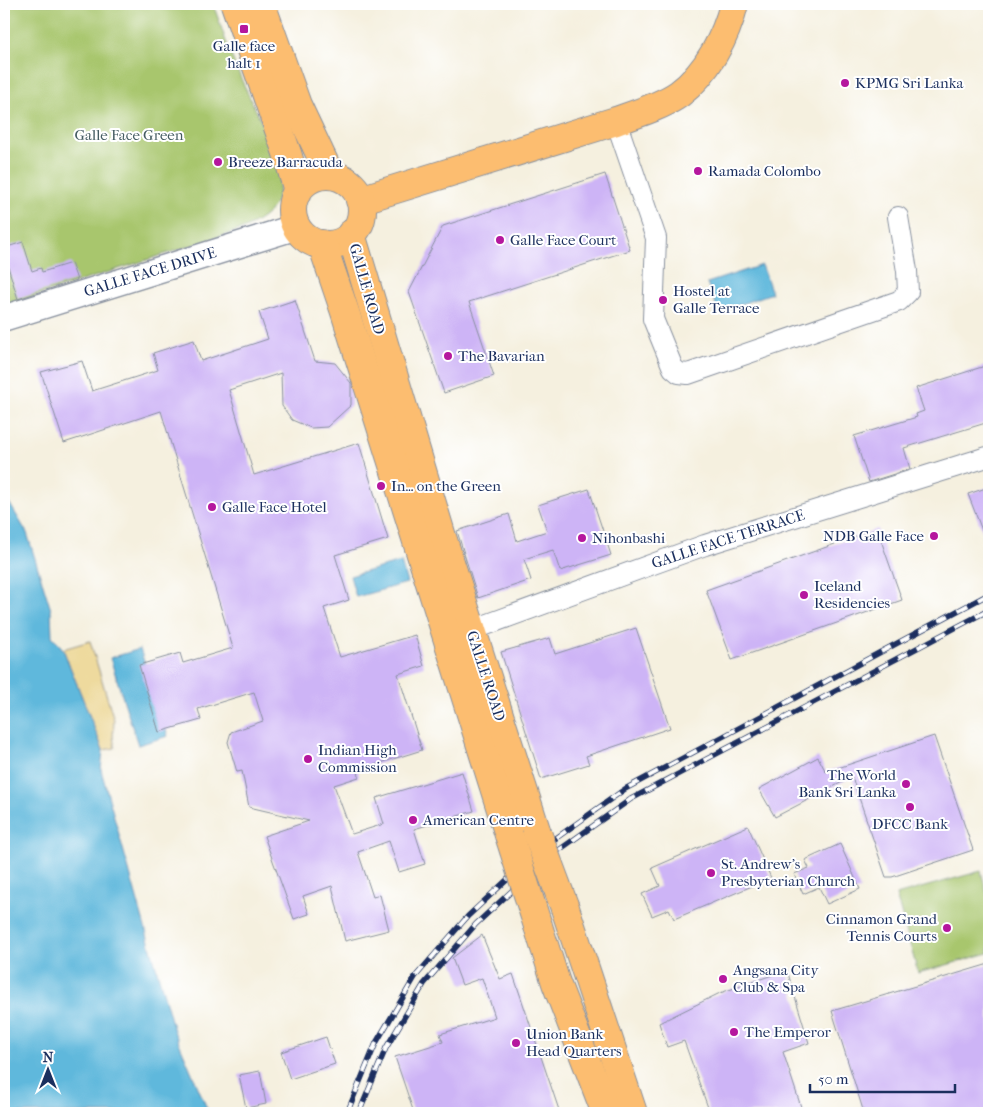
<svg xmlns="http://www.w3.org/2000/svg" width="993" height="1117" font-family="'IM FELL French Canon',serif">
  <style>
    .green { fill: #a8c66d; stroke: #627a66 }
    .sand { fill: #eeda9e; stroke: #84847e }
    .water { fill: #5eb8dc; stroke: #3c749d }
    .building { fill: #cdb4f6 }
    .lines { fill: none; stroke-linecap: round; stroke-linejoin: round }
    .minor-casing { stroke: #88909e; stroke-width: 22 }
    .tertiary-casing { stroke: #88909e; stroke-width: 28 }
    .primary-casing { stroke: #88909e; stroke-width: 30 }
    .trunk-casing { stroke: #88909e; stroke-width: 30 }
    .minor { stroke: #fff; stroke-width: 20 }
    .tertiary { stroke: #fff; stroke-width: 25 }
    .primary { stroke: #fcbd6f; stroke-width: 28 }
    .trunk { stroke: #fcbd6f; stroke-width: 28 }
    .rail-casing { stroke: #1b2f5e; stroke-width: 5.5 }
    .rail { stroke: #fff; stroke-width: 4; stroke-dasharray: 11; stroke-linecap: butt }
    .trunk-bridge-casing { stroke: #88909e; stroke-width: 30; stroke-linecap: butt }
    .trunk-bridge { stroke: #fcbd6f; stroke-width: 28 }
    .poi-dot { fill: #b5179e; stroke: #fff; stroke-width: 2 }
    .labels { text-anchor: middle; stroke-width: 4; stroke-linejoin: round; paint-order: stroke }
    .poi-label { font-size: 15px; fill: #1b2f5e; stroke: #fff; text-anchor: start }
    .park-label { font-size: 15px; fill: #455c62; stroke: #fff }
    .street-label { font-size: 15px; fill: #1b2f5e; stroke: #fff }
  </style>
  <rect width="100%" height="100%" fill="#fff"/>
  <filter id="ink" filterUnits="userSpaceOnUse"><feTurbulence type="fractalNoise" baseFrequency=".02" numOctaves="2"/><feDisplacementMap in="SourceGraphic" scale="10" xChannelSelector="R" yChannelSelector="G"/><feConvolveMatrix kernelMatrix="1 2 1 2 8 2 1 2 1" color-interpolation-filters="sRGB"/></filter>
  <filter id="wash" filterUnits="userSpaceOnUse"><feTurbulence type="fractalNoise" baseFrequency=".0096" numOctaves="4" result="noise"/><feDisplacementMap in="SourceGraphic" scale="20" xChannelSelector="R" yChannelSelector="G"/><feGaussianBlur stdDeviation="1.12" result="paint"/><feColorMatrix in="noise" values="0 0 0 0 0 0 0 0 0 0 0 0 0 0 0 0 0 1.4 0 .05"/><feComposite in="paint" operator="in"/></filter>
  <g filter="url(#wash)">
    <rect width="100%" height="100%" fill="#f5f0df"/>
    <!-- green -->
    <g class="green">
      <path d="M4 4H213C222 28 229 53 240 76 253 108 289 165 277 199 271 215 257 222 243 229L4 306Z"/>
      <path d="M981 871 989 902V953L918 973 896 895Z"/>
    </g>
    <!-- sand -->
    <path class="sand" d="M90 641 114 720 113 737 115 748 103 750 63 649Z"/>
    <!-- water -->
    <g class="water">
      <path d="M762 265 772 293 719 312 707 283Z"/>
      <path d="M4 494 27 533 51 610 52 636 63 649 103 750 101 770 174 1031 209 1113H4Z"/>
      <path d="M401 562 407 583 356 597 350 576Z"/>
      <path d="M140 649 168 736 138 745 110 658Z"/>
    </g>
    <g id="blocks">
      <!-- building -->
      <g class="building">
        <path d="M605 174 630 250 469 302 494 376 444 393 409 292 443 226Z"/>
        <path d="M23 242 32 271 41 268 42 272 71 263 77 280 18 299 4 254V248Z"/>
        <path d="M295 300 315 361 335 363 351 383V405L327 427 311 428 292 420 282 406 281 373 229 390 254 475 359 443 388 539 335 555 349 600 324 608 340 657 415 635 424 666 398 674 422 750 358 770 359 777 334 785 352 834 384 824 376 798 462 772 474 811 414 829 425 864 399 872 389 841 358 852 373 897 380 895 389 930 345 941 332 886 303 896 309 914 294 919 264 836 309 821 249 807 242 771 237 772 228 742 231 732 263 721 254 692 198 709 201 720 159 732 139 665 180 653 183 663 233 648 161 411 64 443 41 372 82 361 92 391 158 370 153 353 194 340 201 361 268 339 259 312Z"/>
        <path d="M985 366 989 378V422L904 448 910 469 869 482 854 436 917 417 916 414 924 411 916 388Z"/>
        <path d="M989 487V545L988 546 968 494Z"/>
        <path d="M589 489 611 555 560 571 553 550 524 559 531 580 478 598 457 531 509 514 517 541 547 531 538 505Z"/>
        <path d="M877 529 902 600 732 660 706 590Z"/>
        <path d="M636 628 670 728 586 756 589 764 541 779 501 652 550 638 555 654Z"/>
        <path d="M934 736 973 850 892 877H886L852 777 775 817 759 789 818 757 826 772Z"/>
        <path d="M748 826 771 878 674 919 669 909 652 916 642 894 660 886 652 868Z"/>
        <path d="M840 844 860 889 827 904 819 887 803 894 794 874 809 868 805 860Z"/>
        <path d="M482 935 500 979 513 974 560 1113H414L395 1057 443 1042 440 1034 495 1017 482 978 462 985 452 958Z"/>
        <path d="M989 964V1113H864L832 1011Z"/>
        <path d="M787 970 809 1043 783 1052 803 1113H710L684 1041 667 1047 659 1023 720 993Z"/>
        <path d="M326 1037 335 1064 290 1079 281 1052Z"/>
        <path d="M260 1071 266 1104 246 1108 239 1075Z"/>
      </g>
    </g>
  </g>
  <g filter="url(#ink)">
    <use href="#blocks" fill-opacity="0" stroke="#88909e" stroke-width="1"/>
    <g class="lines">
      <defs>
        <g id="minor">
          <path d="M616 121 656 238 653 319 673 368 679 373 688 374 899 301 908 292 907 271 898 217"/>
          <path d="M472 630 705 545 987 457"/>
        </g>
        <path id="tertiary" d="M4 318 296 227"/>
        <path id="primary" d="M360 200 616 121C636 114 662 106 679 94 707 73 726 37 734 4"/>
        <g id="trunk">
          <path d="M235 4 287 153 298 191"/>
          <path d="M261 4 297 105 330 175"/>
          <circle cx="327" cy="210" r="35"/>
          <path d="M351 234 442 537 537 833"/>
          <path d="M322 244 345 312 509 835"/>
          <path d="M565 908 633 1113"/>
          <path d="M538 926 556 983 606 1113"/>
        </g>
      </defs>
      <!-- minor casing -->
      <use href="#minor" class="minor-casing"/>
      <!-- tertiary casing -->
      <use href="#tertiary" class="tertiary-casing"/>
      <!-- primary casing -->
      <use href="#primary" class="primary-casing"/>
      <!-- trunk casing -->
      <use href="#trunk" class="trunk-casing"/>
      <!-- minor -->
      <use href="#minor" class="minor"/>
      <!-- tertiary -->
      <use href="#tertiary" class="tertiary"/>
      <!-- primary -->
      <use href="#primary" class="primary"/>
      <!-- trunk -->
      <use href="#trunk" class="trunk"/>
      <defs>
        <g id="rail">
          <path d="M347 1113 376 1043 415 977 468 916 538 851 625 789 989 594"/>
          <path d="M359 1113 386 1048 424 984 476 924 545 860 631 799 989 610"/>
        </g>
      </defs>
      <!-- rail casing -->
      <use href="#rail" class="rail-casing"/>
      <!-- rail -->
      <use href="#rail" class="rail"/>
      <defs>
        <g id="trunk-bridge">
          <path d="M537 833 565 908"/>
          <path d="M509 835 538 926"/>
        </g>
      </defs>
      <!-- trunk-bridge casing -->
      <use href="#trunk-bridge" class="trunk-bridge-casing"/>
      <!-- trunk-bridge -->
      <use href="#trunk-bridge" class="trunk-bridge"/>
    </g>
  </g>
  <!-- markers -->
  <g class="poi-dot">
    <rect x="239" y="24" width="10" height="10" rx="2.5"/>
    <circle cx="845" cy="83" r="5"/>
    <circle cx="218" cy="162" r="5"/>
    <circle cx="698" cy="171" r="5"/>
    <circle cx="500" cy="240" r="5"/>
    <circle cx="663" cy="300" r="5"/>
    <circle cx="448" cy="356" r="5"/>
    <circle cx="381" cy="486" r="5"/>
    <circle cx="212" cy="507" r="5"/>
    <circle cx="934" cy="536" r="5"/>
    <circle cx="582" cy="538" r="5"/>
    <circle cx="804" cy="595" r="5"/>
    <circle cx="308" cy="759" r="5"/>
    <circle cx="906" cy="784" r="5"/>
    <circle cx="910" cy="807" r="5"/>
    <circle cx="413" cy="820" r="5"/>
    <circle cx="711" cy="873" r="5"/>
    <circle cx="947" cy="928" r="5"/>
    <circle cx="723" cy="979" r="5"/>
    <circle cx="734" cy="1032" r="5"/>
    <circle cx="516" cy="1043" r="5"/>
  </g>
  <g class="labels">
    <!-- poi labels -->
    <g class="poi-label">
      <text x="244" y="51" text-anchor="middle">Galle face<tspan x="244" dy="17">halt 1</tspan></text>
      <text x="855" y="88">KPMG Sri Lanka</text>
      <text x="228" y="167">Breeze Barracuda</text>
      <text x="708" y="176">Ramada Colombo</text>
      <text x="510" y="245">Galle Face Court</text>
      <text x="673" y="296">Hostel at<tspan x="673" dy="17">Galle Terrace</tspan></text>
      <text x="458" y="361">The Bavarian</text>
      <text x="391" y="491">In… on the Green</text>
      <text x="222" y="512">Galle Face Hotel</text>
      <text x="924" y="541" text-anchor="end">NDB Galle Face</text>
      <text x="592" y="543">Nihonbashi</text>
      <text x="814" y="591">Iceland<tspan x="814" dy="17">Residencies</tspan></text>
      <text x="318" y="755">Indian High<tspan x="318" dy="17">Commission</tspan></text>
      <text x="896" y="780" text-anchor="end">The World<tspan x="896" dy="17">Bank Sri Lanka</tspan></text>
      <text x="423" y="825">American Centre</text>
      <text x="910" y="829" text-anchor="middle">DFCC Bank</text>
      <text x="721" y="869">St. Andrew's<tspan x="721" dy="17">Presbyterian Church</tspan></text>
      <text x="937" y="924" text-anchor="end">Cinnamon Grand<tspan x="937" dy="17">Tennis Courts</tspan></text>
      <text x="733" y="975">Angsana City<tspan x="733" dy="17">Club &amp; Spa</tspan></text>
      <text x="744" y="1037">The Emperor</text>
      <text x="526" y="1039">Union Bank<tspan x="526" dy="17">Head Quarters</tspan></text>
    </g>
    <!-- park labels -->
    <g class="park-label">
      <text x="129" y="140">Galle Face Green</text>
    </g>
    <!-- street labels -->
    <g class="street-label">
      <text transform="translate(150 272) rotate(-17)" y="5">GALLE FACE DRIVE</text>
      <text transform="translate(367 289) rotate(74)" y="5">GALLE ROAD</text>
      <text transform="translate(728 539) rotate(-18)" y="5">GALLE FACE TERRACE</text>
      <text transform="translate(486 676) rotate(72)" y="5">GALLE ROAD</text>
    </g>
  </g>
  <!-- margin -->
  <rect width="993" height="1117" fill="none" stroke="#fff" stroke-width="20"/>
  <!-- north arrow -->
  <g transform="translate(48 1070)" stroke="#ffffff" stroke-width="4" paint-order="stroke">
  <path d="M0-4L9 19L0 12L-9 19Z" fill="#1b2f5e"/>
  <text y="-8" font-size="14" font-weight="bold" text-anchor="middle" fill="#1b2f5e">N</text>
  </g>
  <!-- scale -->
  <path d="M810 1084v8h145v-8" fill="none" stroke="#1b2f5e" stroke-width="2.5"/>
  <text x="818" y="1084" font-size="15" fill="#1b2f5e" stroke="#ffffff" stroke-width="4" paint-order="stroke">50 m</text>
</svg>
